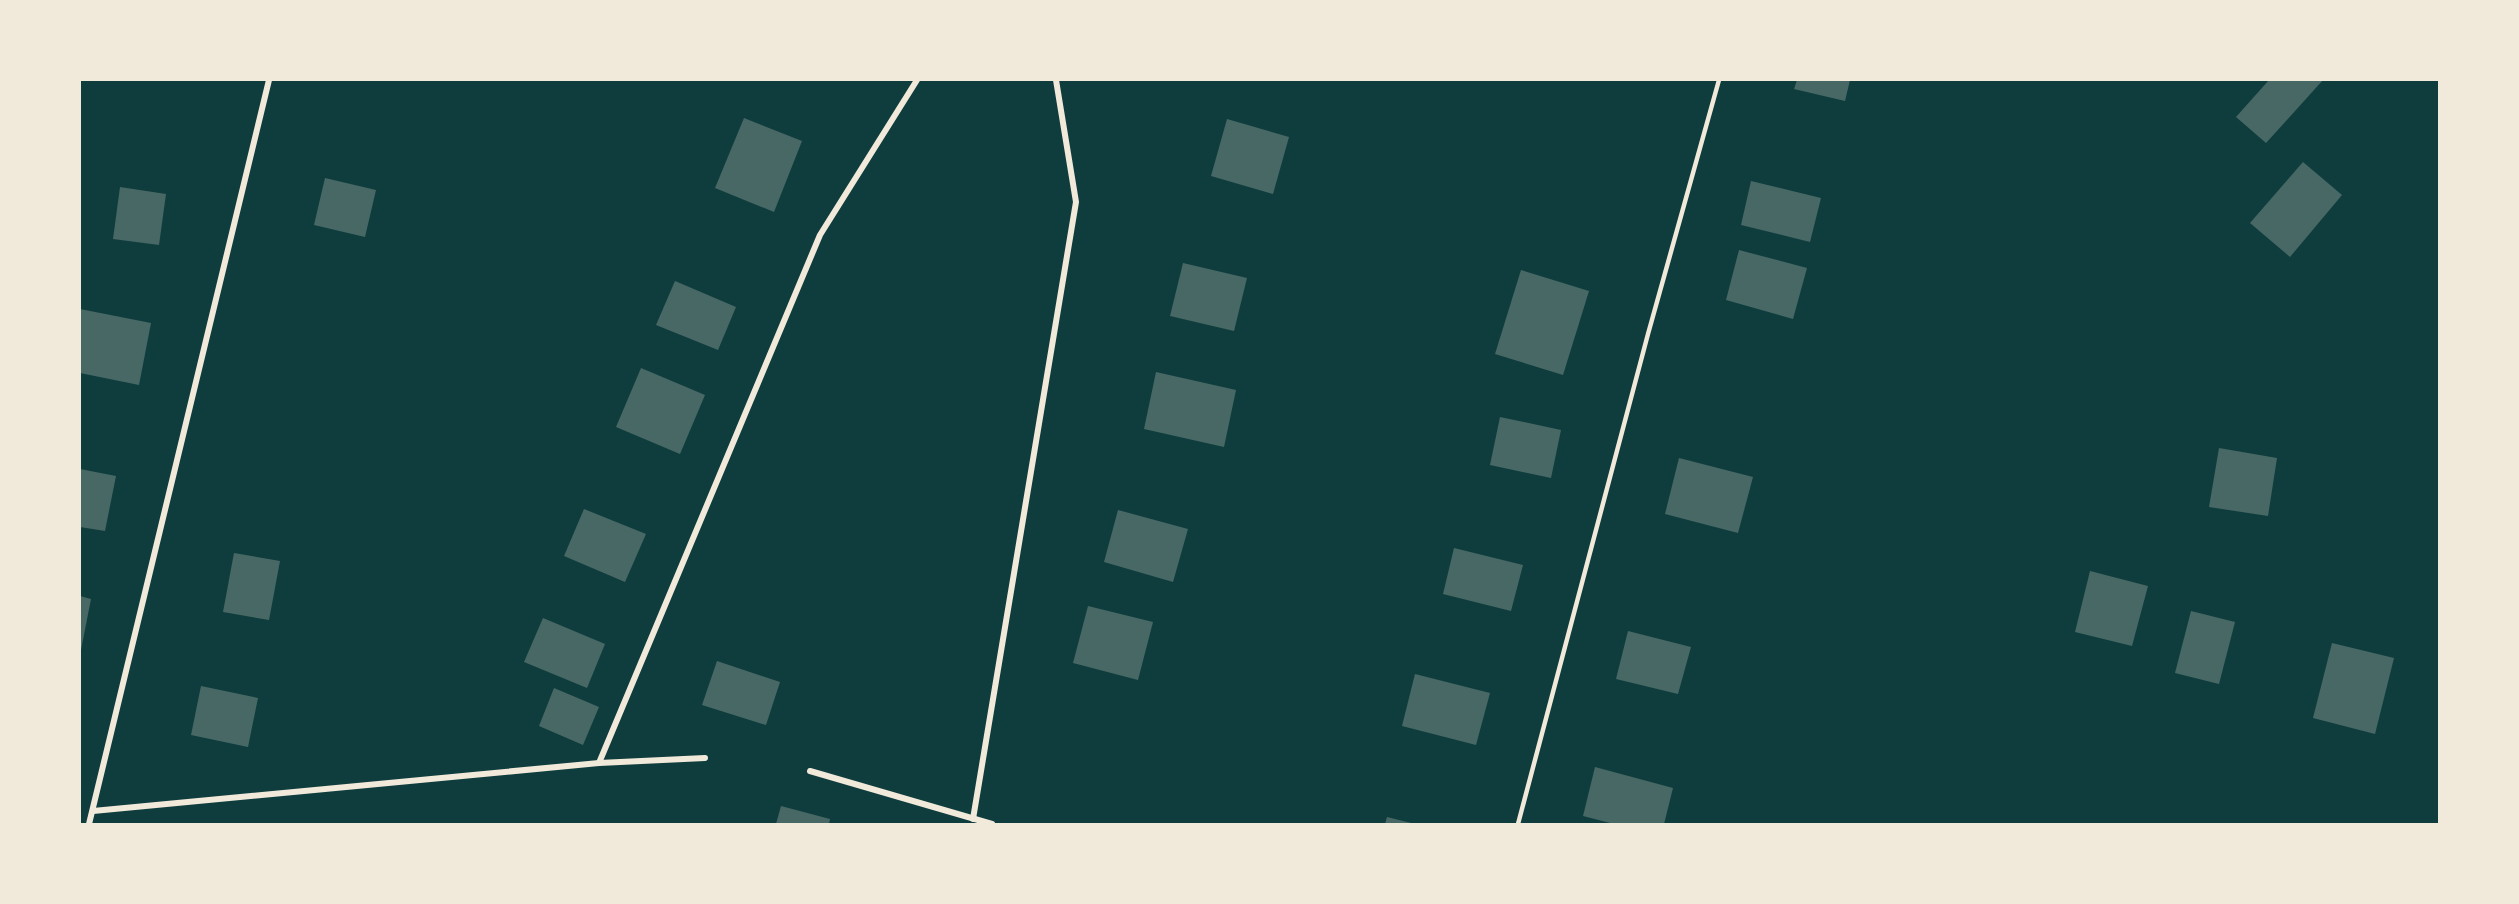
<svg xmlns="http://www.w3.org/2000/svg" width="2519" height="904" font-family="'Alegreya Sans',sans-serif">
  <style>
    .building { fill: #486865 }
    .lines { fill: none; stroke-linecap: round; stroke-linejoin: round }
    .service { stroke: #f1e9da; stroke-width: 4.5 }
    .minor { stroke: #f1e9da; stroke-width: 6 }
  </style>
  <rect width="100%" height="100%" fill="#0f3d3e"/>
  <!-- building -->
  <g class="building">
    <path d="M1797 80H1850L1845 101 1794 89Z"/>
    <path d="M2269 80H2323L2266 143 2236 117Z"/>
    <path d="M744 118 802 141 774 212 715 188Z"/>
    <path d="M1227 119 1289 137 1273 194 1211 176Z"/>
    <path d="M2303 162 2342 195 2290 257 2250 223Z"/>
    <path d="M325 178 376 190 365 237 314 225Z"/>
    <path d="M1751 181 1821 198 1810 242 1741 225Z"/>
    <path d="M120 187 166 194 159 245 113 239Z"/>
    <path d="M1739 250 1807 268 1793 319 1726 300Z"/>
    <path d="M1183 263 1247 278 1234 331 1170 316Z"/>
    <path d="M1521 270 1589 291 1563 375 1495 354Z"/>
    <path d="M675 281 736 307 718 350 656 325Z"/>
    <path d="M80 309 151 323 139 385 80 373Z"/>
    <path d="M641 368 705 395 680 454 616 427Z"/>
    <path d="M1156 372 1236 390 1224 447 1144 429Z"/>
    <path d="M1500 417 1561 430 1551 478 1490 465Z"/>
    <path d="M2219 448 2277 458 2268 516 2209 507Z"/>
    <path d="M1679 458 1753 477 1738 533 1665 514Z"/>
    <path d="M80 469 116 476 105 531 80 527Z"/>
    <path d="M584 509 646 534 625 582 564 556Z"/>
    <path d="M1118 510 1188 529 1173 582 1104 562Z"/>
    <path d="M1454 548 1523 565 1511 611 1443 594Z"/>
    <path d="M234 553 280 561 269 620 223 612Z"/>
    <path d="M2090 571 2148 586 2132 646 2075 632Z"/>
    <path d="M80 596 91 599 81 650H80Z"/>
    <path d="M1088 606 1153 622 1138 680 1073 663Z"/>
    <path d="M2191 611 2235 622 2219 684 2175 673Z"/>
    <path d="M543 618 605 644 587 688 524 662Z"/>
    <path d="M1628 631 1691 647 1678 694 1616 679Z"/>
    <path d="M2332 643 2394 658 2375 734 2313 718Z"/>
    <path d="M717 661 780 682 766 725 702 705Z"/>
    <path d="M1415 674 1490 693 1476 745 1402 726Z"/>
    <path d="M201 686 258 698 248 747 191 735Z"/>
    <path d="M554 688 599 707 583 745 539 726Z"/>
    <path d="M1595 767 1673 788 1664 824H1614L1583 816Z"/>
    <path d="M781 806 830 819 829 824H776Z"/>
    <path d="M1387 817 1415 824H1385Z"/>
  </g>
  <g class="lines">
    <!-- service -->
    <path class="service" d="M1518 824 1648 334 1719 80"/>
    <!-- minor -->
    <g class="minor">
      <path d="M599 763 820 235 917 80"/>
      <path d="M810 771 992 824"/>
      <path d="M93 811 599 763 705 758"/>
      <path d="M973 819 1076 202 1056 80"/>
      <path d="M89 824 269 80"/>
    </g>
  </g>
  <!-- border -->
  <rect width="2519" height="904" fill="none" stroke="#f1e9da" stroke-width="162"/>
</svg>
